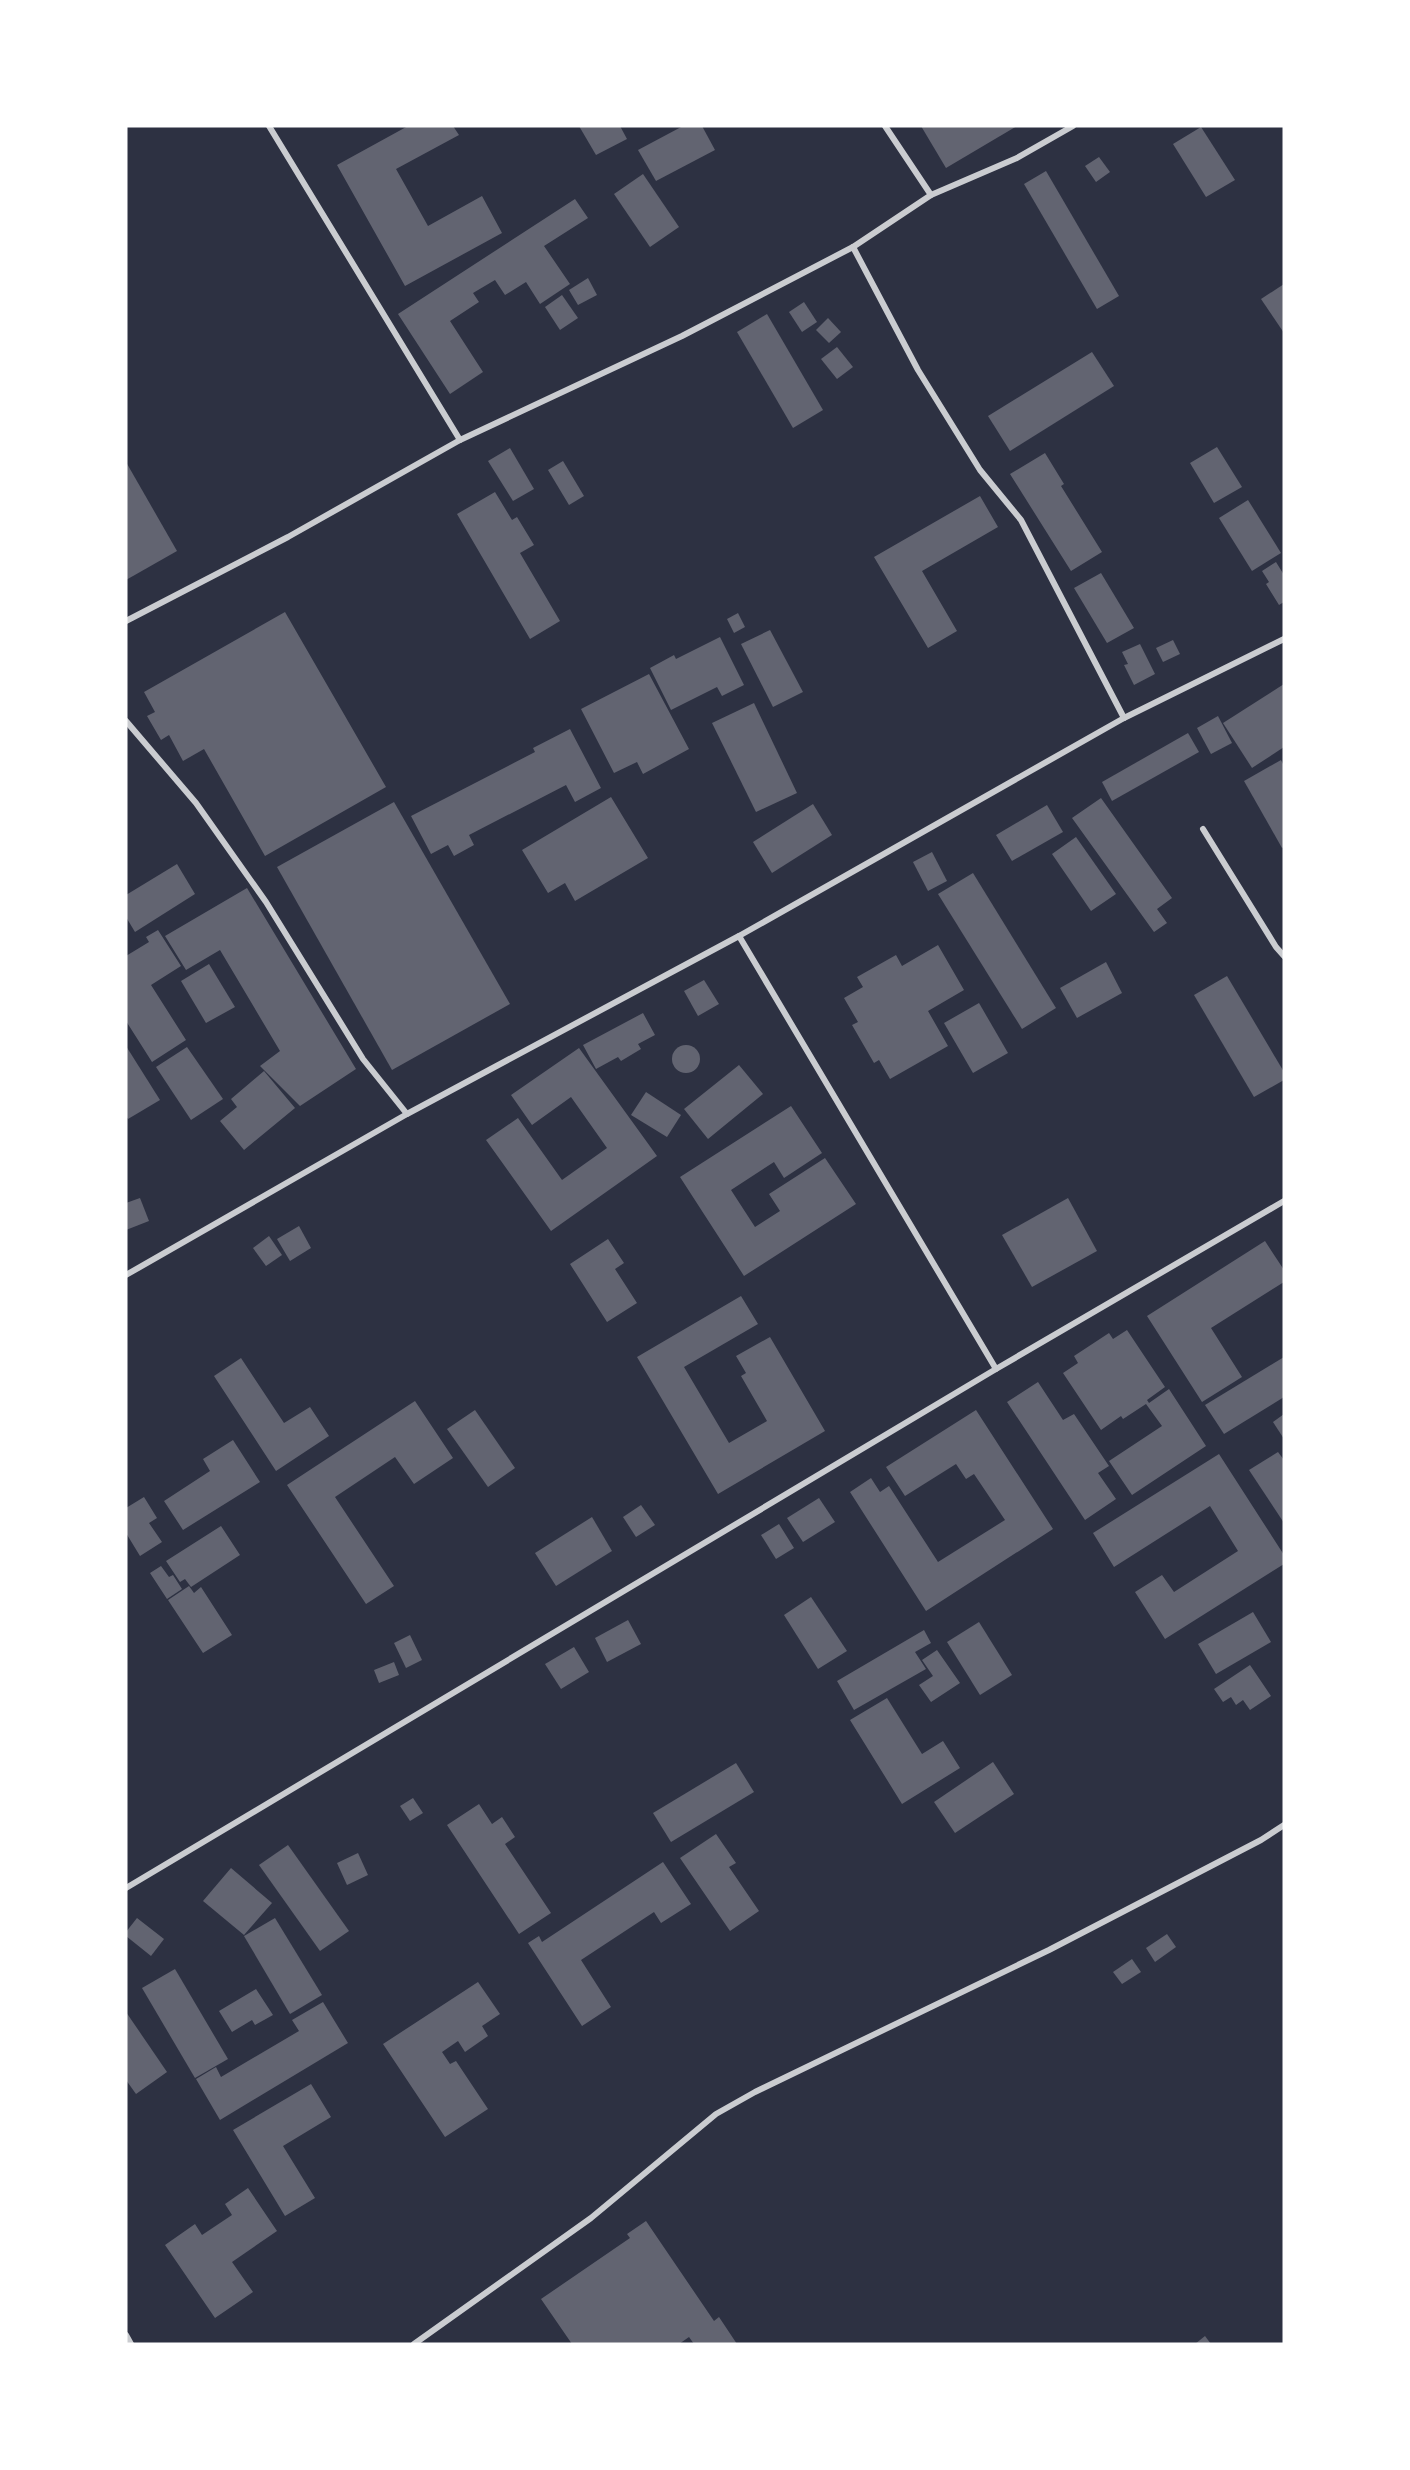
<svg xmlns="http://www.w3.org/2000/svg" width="1410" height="2470" font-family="Roboto,sans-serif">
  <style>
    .building { fill: #626471 }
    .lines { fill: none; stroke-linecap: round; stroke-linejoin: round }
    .minor { stroke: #caccd0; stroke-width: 6 }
  </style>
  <rect width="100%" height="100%" fill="#2d3142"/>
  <!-- building -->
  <g class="building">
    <path d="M408 126H453L459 135 396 169 428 226 482 196 502 233 405 286 337 165Z"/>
    <path d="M579 126H620L627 139 596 155Z"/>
    <path d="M683 126H702L715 150 656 181 638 150Z"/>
    <path d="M921 126H1017L946 168Z"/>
    <path d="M1201 127 1235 180 1206 197 1173 144Z"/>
    <path d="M1099 157 1110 172 1096 182 1085 166Z"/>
    <path d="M1046 171 1119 296 1097 309 1024 184Z"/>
    <path d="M643 174 679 227 650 247 614 194Z"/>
    <path d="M575 199 588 218 544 246 570 284 540 304 526 282 505 295 495 280 473 293 479 302 450 321 483 372 450 394 398 314Z"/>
    <path d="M588 278 597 295 578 305 569 290Z"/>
    <path d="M1284 284V333L1261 299Z"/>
    <path d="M562 295 578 318 560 330 545 307Z"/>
    <path d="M804 302 817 322 802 332 789 312Z"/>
    <path d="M767 314 823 410 793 428 737 332Z"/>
    <path d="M828 318 841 332 829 343 816 330Z"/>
    <path d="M837 347 853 367 837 379 821 359Z"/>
    <path d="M1092 352 1114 386 1010 451 988 416Z"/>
    <path d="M1217 447 1242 487 1214 503 1190 463Z"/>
    <path d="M510 448 534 489 513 501 488 461Z"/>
    <path d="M1045 453 1064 484 1061 486 1102 552 1071 571 1010 474Z"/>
    <path d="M563 461 584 496 569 505 548 470Z"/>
    <path d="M126 462 177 551 126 580Z"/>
    <path d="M495 492 512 520 517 517 534 545 520 553 560 621 530 639 457 514Z"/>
    <path d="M980 496 998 527 922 571 957 631 928 648 874 557Z"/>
    <path d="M1248 500 1281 553 1252 571 1219 518Z"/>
    <path d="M1276 562 1284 575V602L1279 605 1266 584 1269 582 1262 571Z"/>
    <path d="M1101 573 1134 628 1107 643 1074 588Z"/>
    <path d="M285 612 386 787 265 856 204 749 183 761 169 735 161 740 147 716 155 712 144 692Z"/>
    <path d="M738 613 745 627 734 633 727 619Z"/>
    <path d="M770 630 803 692 773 707 741 644Z"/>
    <path d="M720 637 744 685 722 696 717 687 671 710 650 668 674 655 676 659Z"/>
    <path d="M1173 640 1180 654 1163 662 1156 648Z"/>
    <path d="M1140 644 1155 674 1134 685 1124 665 1128 664 1122 652Z"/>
    <path d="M649 674 689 749 643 774 637 762 614 773 581 709Z"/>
    <path d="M1284 684V747L1252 768 1223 723Z"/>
    <path d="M754 703 797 793 756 812 712 723Z"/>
    <path d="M1218 716 1232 743 1211 754 1197 728Z"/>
    <path d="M570 729 601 788 575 802 566 785 469 835 474 845 454 856 448 845 431 854 411 816 535 752 533 748Z"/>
    <path d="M1188 733 1199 752 1112 801 1102 782Z"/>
    <path d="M1281 760 1284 766V847L1282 848 1244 781Z"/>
    <path d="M611 797 648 858 575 901 565 883 548 893 522 850Z"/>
    <path d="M1101 798 1172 898 1157 909 1167 923 1154 932 1072 818Z"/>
    <path d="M394 802 510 1004 392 1070 277 867Z"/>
    <path d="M813 804 832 835 772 873 753 842Z"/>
    <path d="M1047 805 1063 832 1012 861 996 835Z"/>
    <path d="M1076 837 1116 894 1091 911 1052 854Z"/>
    <path d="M932 852 947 881 928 891 913 862Z"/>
    <path d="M177 864 195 894 135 932 126 917V895Z"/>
    <path d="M973 873 1056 1008 1022 1029 938 894Z"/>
    <path d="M247 888 356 1069 300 1106 260 1066 280 1051 220 950 186 970 165 936Z"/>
    <path d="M158 930 181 966 151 985 186 1040 152 1062 126 1021V956L149 942 146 937Z"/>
    <path d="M938 945 964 990 928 1011 948 1046 890 1079 879 1060 874 1063 852 1025 858 1022 844 998 863 987 857 977 896 955 902 966Z"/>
    <path d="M1106 962 1122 993 1077 1018 1060 988Z"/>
    <path d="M209 964 235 1007 206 1023 181 981Z"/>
    <path d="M1227 976 1284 1072V1080L1254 1097 1194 995Z"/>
    <path d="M704 980 719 1004 698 1016 684 991Z"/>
    <path d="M979 1003 1008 1053 973 1073 944 1023Z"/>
    <path d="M643 1013 655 1035 638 1044 641 1049 621 1061 618 1057 596 1069 583 1045Z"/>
    <circle cx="686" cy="1059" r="14"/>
    <path d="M126 1046 160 1100 128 1119 126 1116Z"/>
    <path d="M187 1047 223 1099 191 1120 156 1067Z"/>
    <path d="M579 1048 657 1156 551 1231 486 1140 518 1118 562 1180 607 1148 571 1097 532 1125 511 1095Z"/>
    <path d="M739 1065 763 1094 708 1139 684 1109Z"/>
    <path d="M264 1071 295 1108 244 1150 220 1121 237 1107 231 1099Z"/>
    <path d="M646 1092 681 1115 667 1137 631 1115Z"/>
    <path d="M791 1106 822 1153 784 1178 774 1162 731 1190 755 1227 780 1211 769 1194 825 1158 856 1204 744 1276 680 1177Z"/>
    <path d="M140 1198 149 1221 126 1230V1203Z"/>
    <path d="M1068 1198 1097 1251 1032 1287 1002 1235Z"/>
    <path d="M299 1226 311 1248 290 1261 277 1239Z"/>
    <path d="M269 1236 282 1255 266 1266 253 1248Z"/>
    <path d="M608 1239 624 1263 615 1269 637 1303 607 1322 570 1264Z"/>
    <path d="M1265 1241 1284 1270V1282L1211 1328 1242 1377 1202 1402 1147 1316Z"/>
    <path d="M741 1296 758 1324 684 1367 729 1443 767 1421 741 1376 746 1373 736 1356 770 1337 825 1431 718 1494 637 1357Z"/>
    <path d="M1127 1330 1165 1387 1147 1400 1149 1403 1169 1389 1206 1446 1132 1495 1109 1461 1162 1426 1146 1404 1123 1419 1121 1416 1101 1430 1063 1373 1078 1363 1074 1356 1109 1333 1113 1339Z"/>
    <path d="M1284 1357V1397L1224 1434 1205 1405Z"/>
    <path d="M241 1358 284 1423 310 1407 329 1436 276 1471 214 1376Z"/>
    <path d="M1038 1382 1063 1420 1074 1414 1109 1466 1098 1473 1116 1499 1085 1520 1007 1402Z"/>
    <path d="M415 1401 453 1458 414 1484 395 1457 335 1497 394 1586 366 1604 287 1485Z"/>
    <path d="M475 1410 515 1468 488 1487 447 1429Z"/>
    <path d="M976 1410 1053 1529 926 1611 850 1492 871 1478 880 1492 889 1486 938 1562 1005 1520 974 1474 966 1479 956 1464 905 1496 886 1467Z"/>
    <path d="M1284 1414V1439L1273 1422Z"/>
    <path d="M233 1440 260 1482 183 1530 164 1501 210 1471 203 1459Z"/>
    <path d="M1278 1452 1284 1460V1523L1249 1470Z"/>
    <path d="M1219 1454 1284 1555V1564L1165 1639 1135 1592 1162 1575 1174 1592 1238 1551 1210 1506 1114 1567 1093 1533Z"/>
    <path d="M144 1497 157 1518 149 1523 162 1542 140 1556 126 1533V1508Z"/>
    <path d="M819 1498 835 1522 803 1542 787 1518Z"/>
    <path d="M641 1505 655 1525 636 1537 623 1517Z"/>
    <path d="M592 1517 612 1551 556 1586 535 1553Z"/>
    <path d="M779 1524 794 1548 776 1559 761 1535Z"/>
    <path d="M221 1526 240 1555 191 1587 185 1579 180 1582 166 1561Z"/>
    <path d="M161 1566 169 1577 173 1575 182 1589 167 1599 150 1573Z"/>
    <path d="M189 1586 194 1593 201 1587 232 1635 203 1653 168 1600Z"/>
    <path d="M811 1597 847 1651 818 1669 784 1615Z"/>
    <path d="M1253 1612 1271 1642 1216 1674 1198 1644Z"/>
    <path d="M628 1620 641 1644 607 1662 595 1638Z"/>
    <path d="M979 1622 1012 1675 980 1695 947 1642Z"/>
    <path d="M924 1630 931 1643 915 1652 926 1669 854 1710 837 1681Z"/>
    <path d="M410 1635 422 1660 406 1668 394 1643Z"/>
    <path d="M574 1647 589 1672 561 1689 545 1664Z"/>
    <path d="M937 1650 960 1683 931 1702 919 1685 933 1676 922 1660Z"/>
    <path d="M394 1662 399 1675 379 1683 374 1670Z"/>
    <path d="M1250 1665 1271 1696 1250 1710 1243 1700 1236 1705 1231 1697 1223 1702 1214 1689Z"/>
    <path d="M887 1698 922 1754 943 1741 960 1768 902 1804 850 1720Z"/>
    <path d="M993 1762 1014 1794 955 1833 934 1802Z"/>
    <path d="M736 1763 754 1792 671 1842 653 1813Z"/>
    <path d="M413 1798 423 1813 410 1821 400 1806Z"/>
    <path d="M479 1804 492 1824 502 1817 515 1837 505 1844 551 1913 519 1934 447 1825Z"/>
    <path d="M716 1834 736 1863 729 1867 759 1911 730 1931 680 1858Z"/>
    <path d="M288 1845 349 1931 320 1951 259 1865Z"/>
    <path d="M358 1853 368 1875 347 1885 337 1863Z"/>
    <path d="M663 1862 691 1904 661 1923 654 1912 581 1960 611 2007 582 2026 528 1943 539 1936 542 1942Z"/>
    <path d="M231 1868 272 1903 244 1935 203 1901Z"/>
    <path d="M137 1918 164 1939 151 1956 126 1936V1932Z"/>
    <path d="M275 1918 322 1995 290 2014 244 1936Z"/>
    <path d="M1167 1934 1176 1947 1155 1962 1146 1948Z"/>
    <path d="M1132 1959 1141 1972 1122 1984 1113 1972Z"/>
    <path d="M175 1969 228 2059 195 2078 142 1988Z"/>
    <path d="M478 1982 500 2014 482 2026 488 2036 465 2052 458 2041 442 2052 450 2064 456 2061 488 2109 445 2137 383 2044Z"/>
    <path d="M256 1989 273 2015 255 2025 252 2020 232 2032 219 2011Z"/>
    <path d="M323 2002 348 2043 220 2120 196 2079 216 2067 221 2077 299 2031 292 2020Z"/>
    <path d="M126 2012 167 2072 136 2094 126 2080Z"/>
    <path d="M311 2084 331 2117 283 2146 315 2198 285 2216 233 2130Z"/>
    <path d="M248 2188 277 2231 232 2262 253 2292 215 2318 165 2245 195 2224 202 2235 232 2215 225 2204Z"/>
    <path d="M646 2221 714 2321 719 2317 737 2344H694L689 2337 679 2344H572L541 2299 630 2238 627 2234Z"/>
    <path d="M1205 2336 1211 2344H1195Z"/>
  </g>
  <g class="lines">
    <!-- minor -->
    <g class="minor">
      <path d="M269 126 460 440"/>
      <path d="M885 126 931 195"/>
      <path d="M853 247 918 370 980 470 1021 520 1124 718"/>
      <path d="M126 621 288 537 460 440 682 336 853 247 931 195 1017 158 1073 126"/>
      <path d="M126 721 196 803 266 902 363 1059 407 1114"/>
      <path d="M1203 829 1276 947 1284 956"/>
      <path d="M739 936 996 1369"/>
      <path d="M126 1275 407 1114 739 936 1124 718 1284 639"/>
      <path d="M126 1888 996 1369 1284 1201"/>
      <path d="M126 2335 131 2344"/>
      <path d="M414 2344 591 2218 716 2114 755 2092 1049 1950 1261 1840 1284 1825"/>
    </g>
  </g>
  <!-- border -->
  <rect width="1410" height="2470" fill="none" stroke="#ffffff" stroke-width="255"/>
</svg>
